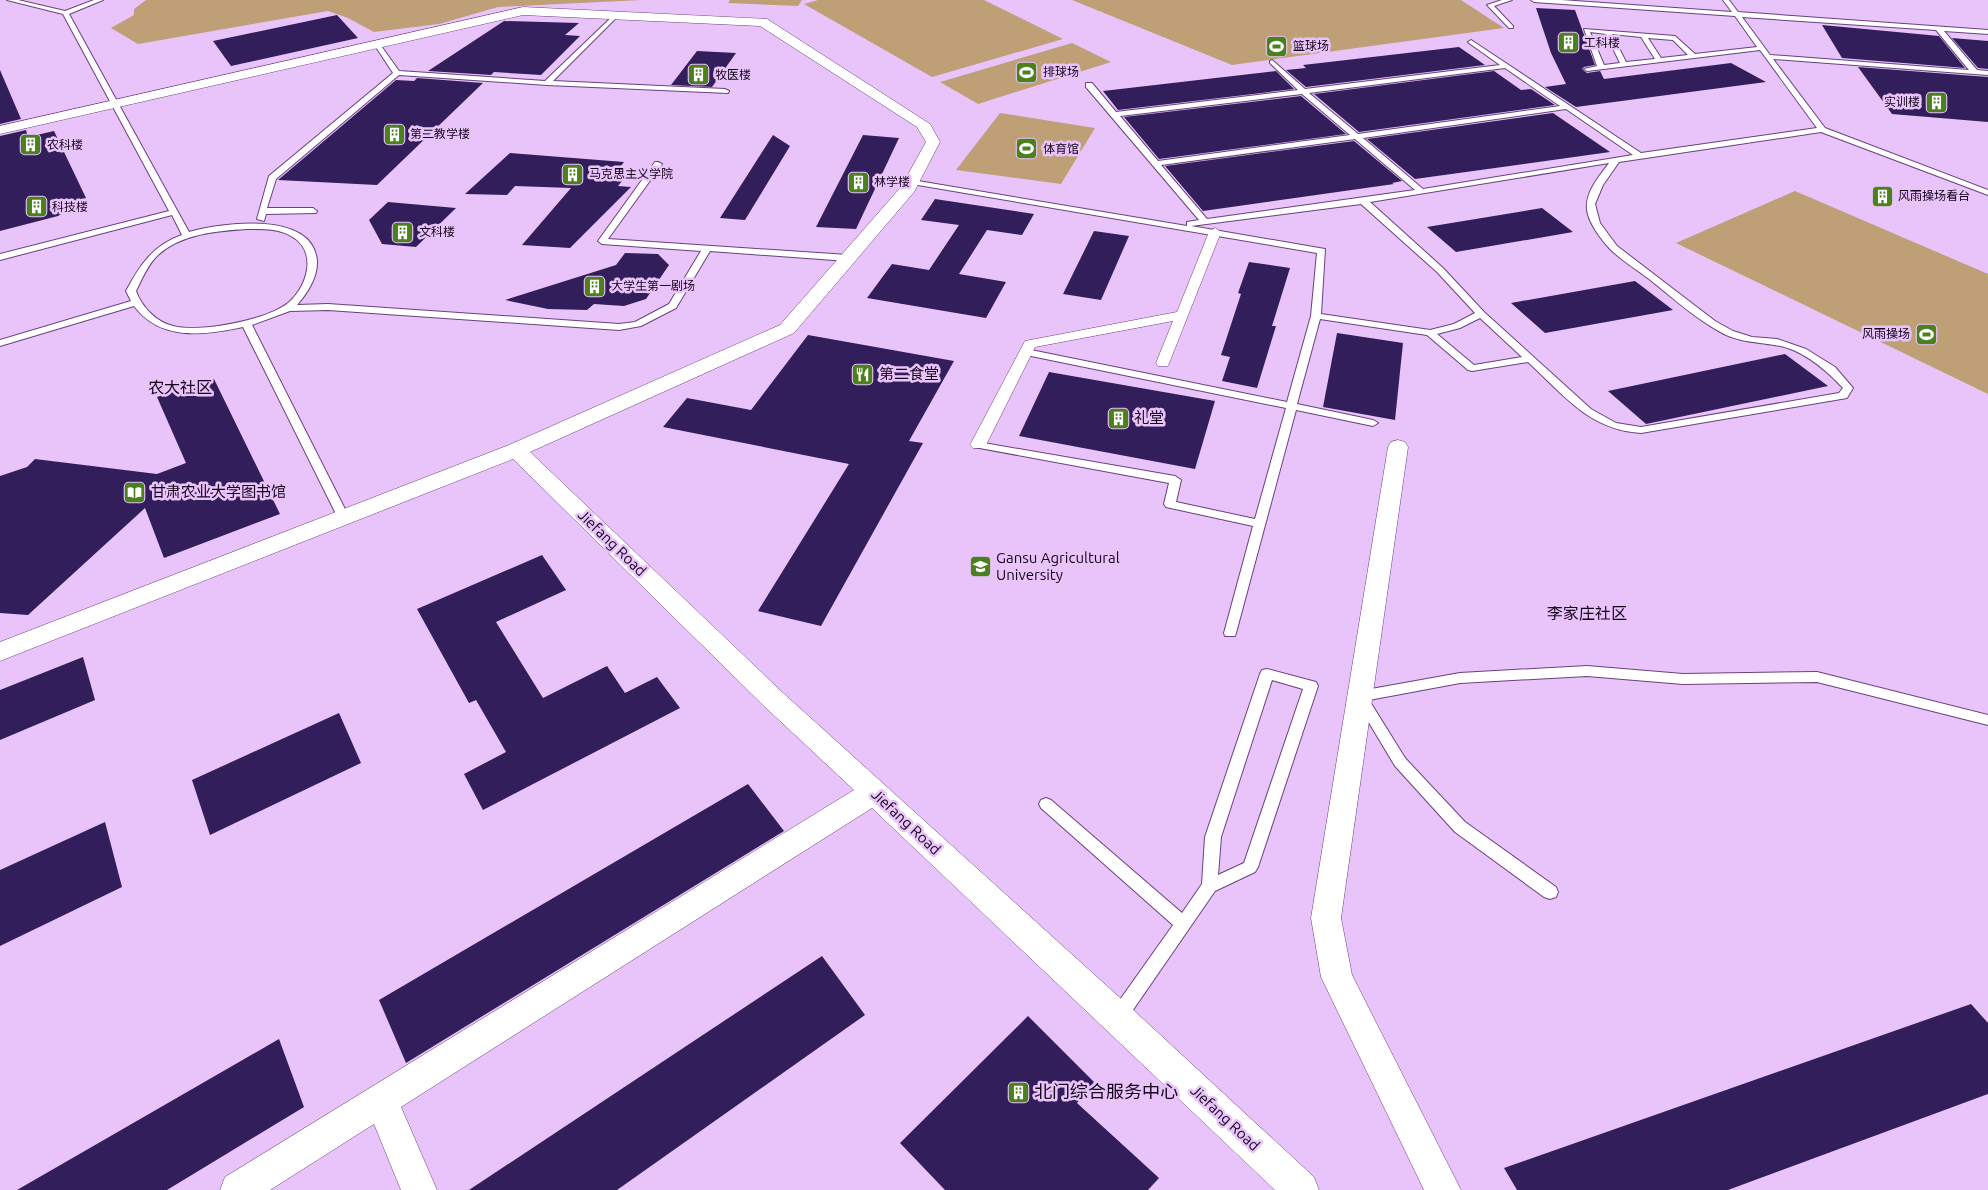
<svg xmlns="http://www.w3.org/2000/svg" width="1988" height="1190" font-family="Ubuntu,'Noto Sans SC',sans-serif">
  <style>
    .green { fill: #be9f76 }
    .building { fill: #311e5a }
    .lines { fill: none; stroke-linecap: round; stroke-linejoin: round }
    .service-casing { stroke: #6a407d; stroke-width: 2 }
    .pedestrian-casing { stroke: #6a407d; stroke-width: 1 }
    .minor-casing { stroke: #6a407d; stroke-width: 1 }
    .service { fill: #fff; fill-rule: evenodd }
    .pedestrian { fill: #fff; fill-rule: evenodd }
    .minor { fill: #fff; fill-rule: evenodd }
    .labels { text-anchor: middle; stroke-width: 5; stroke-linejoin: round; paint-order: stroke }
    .far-poi-label { font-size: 12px; fill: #13041a; stroke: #e9c4fb; text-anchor: start }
    .poi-label { font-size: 15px; fill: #13041a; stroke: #e9c4fb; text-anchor: start }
    .street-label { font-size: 15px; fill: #13041a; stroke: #e9c4fb }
    .neighbourhood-label { font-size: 16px; fill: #13041a; stroke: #e9c4fb }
    .near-poi-label { font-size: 18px; fill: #13041a; stroke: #e9c4fb; text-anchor: start }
  </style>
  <rect width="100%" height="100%" fill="#e9c4fb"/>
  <!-- green -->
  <g class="green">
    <path d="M146 0H642L498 7 439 24 374 32 348 18 328 11 138 44 111 28 134 15V9Z"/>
    <path d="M730 0H802L798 6 728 3Z"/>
    <path d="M818 0H984L1063 39 932 77 804 4Z"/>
    <path d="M1072 0H1461L1504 28 1232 65Z"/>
    <path d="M1072 43 1111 62 978 104 940 82Z"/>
    <path d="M1000 113 1095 128 1061 184 956 170Z"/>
    <path d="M1795 191 1988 274V394L1676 243Z"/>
  </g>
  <!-- building -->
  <g class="building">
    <path d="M1536 8 1575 10 1595 65 1584 67 1582 69 1587 73 1600 71 1604 79 1731 63 1766 82 1576 107 1545 87 1566 84 1551 53Z"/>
    <path d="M337 15 358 38 231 66 213 41Z"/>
    <path d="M504 21 579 23 565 35 580 36 541 75 494 72 491 75 428 71Z"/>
    <path d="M1822 25 1939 36 1965 68 1842 58Z"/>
    <path d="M1952 38 1988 41V69L1978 68Z"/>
    <path d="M1459 47 1485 65 1306 87 1286 70 1306 68 1303 65Z"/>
    <path d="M697 51 736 53 712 87 671 85Z"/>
    <path d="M1858 67 1988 77V122L1892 114Z"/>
    <path d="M0 70 21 119 0 124Z"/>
    <path d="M1276 71 1294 89 1118 110 1103 91Z"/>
    <path d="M1494 71 1521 90 1531 89 1555 105 1359 132 1314 94Z"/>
    <path d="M417 78 483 83 377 185 278 180 396 80 414 81Z"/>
    <path d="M1301 96 1346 134 1159 159 1124 117Z"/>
    <path d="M1553 113 1610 152 1415 179 1367 139Z"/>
    <path d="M26 130 28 137 54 131 86 198 58 216 0 231V136Z"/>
    <path d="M773 135 790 146 745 220 720 218Z"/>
    <path d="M863 135 899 138 856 229 816 227Z"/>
    <path d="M1354 141 1402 181 1392 183 1394 184 1203 211 1165 166Z"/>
    <path d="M510 153 624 162 618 170 630 171 618 186 631 187 570 248 522 245 571 188 515 186 507 195 465 194Z"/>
    <path d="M935 199 1034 214 1022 235 987 230 959 274 1006 282 986 318 867 298 892 264 929 270 959 225 921 220Z"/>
    <path d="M388 202 456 208 416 247 382 244 369 220Z"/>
    <path d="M1542 208 1573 232 1456 252 1427 227Z"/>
    <path d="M1094 231 1129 236 1101 300 1063 294Z"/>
    <path d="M625 253 658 254 669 265 646 299 624 306 594 304 587 310 548 309 505 300 616 265Z"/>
    <path d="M1249 262 1290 268 1272 326H1276L1257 388 1222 381 1230 357 1221 355 1241 294 1238 293Z"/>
    <path d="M1635 281 1673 310 1545 333 1511 303Z"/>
    <path d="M1337 333 1403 343 1395 420 1323 407Z"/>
    <path d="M808 335 954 361 909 441 923 443 821 626 758 611 849 464 663 427 687 398 751 410Z"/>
    <path d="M1785 354 1828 386 1646 424 1608 391Z"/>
    <path d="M1049 372 1215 401 1195 469 1019 436Z"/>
    <path d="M214 379 280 514 164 558 145 508 28 615 0 613V476L27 467 35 459 157 474 186 463 157 397Z"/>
    <path d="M542 555 566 590 496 622 543 698 607 666 625 693 657 677 680 708 483 810 464 774 506 752 476 700 469 703 417 609Z"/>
    <path d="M83 657 95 700 0 740V690Z"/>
    <path d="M339 713 361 763 210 835 192 780Z"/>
    <path d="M748 784 784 831 406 1063 379 1000Z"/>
    <path d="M105 822 122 887 0 946V870Z"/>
    <path d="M822 956 865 1015 617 1190H469Z"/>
    <path d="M1971 1004 1988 1023V1094L1728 1190H1517L1504 1168Z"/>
    <path d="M1028 1016 1094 1082 1077 1103 1159 1178 1148 1190H945L900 1143Z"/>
    <path d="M279 1039 304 1107 167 1190H17Z"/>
  </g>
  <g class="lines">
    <defs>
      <g id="service">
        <path d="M7 0H18L65 11 94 0H103L69 14 189 232C221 223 313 210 317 261 318 277 307 294 297 305L328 304 619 324 635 322 669 304 701 251 602 244 598 241 655 162H658L662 164 608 239 848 255 852 258 848 261 710 251 676 308 641 326 619 330 328 310 290 311 252 325 349 517 343 521 339 520 243 327C205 335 161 342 134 306L0 346V340L131 301 126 291C140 265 153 245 182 235L172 215 0 260V254L169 211 63 14ZM246 229C260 229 278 228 291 236 318 251 308 286 288 303 267 320 199 333 173 326 156 322 142 307 136 291 142 279 148 264 158 255 181 234 217 231 246 229Z"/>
        <path d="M1502 0H1512L1494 6 1513 26V28H1509L1487 5Z"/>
        <path d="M1531 0H1561L1732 12 1723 0H1729L1738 12 1988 30V34L1944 31 1977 70 1988 71V75L1773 59 1825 128 1988 190V195L1821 132 1619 162 1603 185 1595 204 1600 223 1617 246 1715 321 1733 331 1752 337 1777 339 1806 349 1835 367 1853 388 1847 398 1641 433C1589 430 1564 395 1528 362L1472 371 1468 370 1427 335 1320 319 1297 404 1373 420 1378 423 1373 426 1296 410 1236 633 1235 636H1225L1224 633 1253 526 1166 507 1164 504 1169 483 974 447 973 445 974 443 978 442 1175 476 1181 480 1176 502 1255 519 1286 408 1026 355 1021 352 1026 349 1287 402 1311 316 1317 253 912 184 908 182 912 180 1187 226V222L1199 220 1086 87V83H1092L1116 112 1298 90 1270 63V61L1272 60 1305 89 1500 65 1469 43 1468 42 1471 40 1641 153 1817 128 1760 50 1587 71 1584 69 1597 66 1584 29 1675 36 1695 54 1757 47 1735 16 1534 2ZM1742 17 1936 30 1969 70 1770 55ZM1590 32 1606 34 1620 63 1604 65ZM1612 34 1641 37 1655 59 1626 62ZM1648 38 1673 40 1688 55 1661 58ZM1505 68 1560 106 1358 134 1309 93ZM1302 94 1350 135 1158 161 1120 116ZM1566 109 1633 155 1423 189 1363 138ZM1355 139 1415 190 1207 219 1161 165ZM1609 163C1599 177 1585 192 1587 210 1589 224 1601 239 1610 249 1621 260 1636 269 1649 279 1673 298 1698 321 1726 335 1741 342 1757 342 1774 345 1801 348 1825 369 1843 388L1839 393 1641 427 1616 423 1591 409 1484 312 1443 268 1370 202ZM1361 204 1437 272 1475 313 1454 324 1430 330 1321 314 1325 249 1191 226ZM1480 318 1522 357 1474 365 1437 334 1460 328Z"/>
        <path d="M617 12 620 14 553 81 725 89 729 91 728 93 547 85 399 75 276 179 267 208H313L317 211 316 213 266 214 264 221 257 219 269 176 393 73 374 44 375 43H379L399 71 545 81Z"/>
        <path d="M1587 666 1683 674 1817 672 1988 715V725L1817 682 1683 684 1587 676 1460 683 1369 700 1405 758 1465 822 1556 887 1558 892 1556 897 1550 899 1544 897 1455 832 1395 766 1353 696 1355 692 1360 691 1460 673Z"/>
        <path d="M1267 669 1316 682 1318 686 1258 867 1255 872 1215 891 1124 1023 1118 1025 1112 1023 1110 1017 1112 1011 1173 925 1041 808 1039 804 1041 800 1046 798 1051 800 1182 913 1202 884 1205 837 1260 674 1262 670ZM1272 680 1303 689 1244 863 1218 875 1221 837Z"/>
      </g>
      <path id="pedestrian" d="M1215 228 1221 232 1168 366H1158L1156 363 1173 321 1035 347 986 445 983 448H973L970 445 1025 341 1177 312 1209 232Z"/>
      <g id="minor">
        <path d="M523 7 767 19 930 124 940 142 914 192 794 333 530 452 782 692 1129 1006 1314 1177 1319 1190H1275L872 808 401 1107 437 1190H401L374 1124 270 1190H220L225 1177 854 790 764 706 513 459 0 661V642L509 445 780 325 901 187 926 142 917 127 760 26 523 15 0 134V126Z"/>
        <path d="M1398 440 1405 442 1408 447 1341 918 1352 975 1461 1190H1424L1321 977 1311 918 1388 447 1391 442Z"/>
      </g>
    </defs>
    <!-- service casing -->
    <use href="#service" class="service-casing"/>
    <!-- pedestrian casing -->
    <use href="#pedestrian" class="pedestrian-casing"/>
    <!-- minor casing -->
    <use href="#minor" class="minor-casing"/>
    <!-- service -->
    <use href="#service" class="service"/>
    <!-- pedestrian -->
    <use href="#pedestrian" class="pedestrian"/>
    <!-- minor -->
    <use href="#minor" class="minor"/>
  </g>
  <!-- icons -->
  <defs>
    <symbol id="building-square" viewBox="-11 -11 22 22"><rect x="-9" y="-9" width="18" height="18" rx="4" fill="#4a811a" stroke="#e9c4fb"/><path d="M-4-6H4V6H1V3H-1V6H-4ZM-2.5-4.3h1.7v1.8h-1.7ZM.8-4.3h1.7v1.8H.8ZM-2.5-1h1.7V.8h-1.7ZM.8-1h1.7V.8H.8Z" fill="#fff"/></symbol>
    <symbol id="stadium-square" viewBox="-11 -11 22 22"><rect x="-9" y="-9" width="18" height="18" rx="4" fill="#4a811a" stroke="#e9c4fb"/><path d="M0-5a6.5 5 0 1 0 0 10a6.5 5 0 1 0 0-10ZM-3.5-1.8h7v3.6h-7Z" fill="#fff"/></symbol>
    <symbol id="restaurant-square" viewBox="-11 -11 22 22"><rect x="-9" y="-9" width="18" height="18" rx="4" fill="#4a811a" stroke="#e9c4fb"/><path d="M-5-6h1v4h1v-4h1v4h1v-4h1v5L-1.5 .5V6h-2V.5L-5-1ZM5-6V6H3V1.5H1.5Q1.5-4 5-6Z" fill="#fff"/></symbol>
    <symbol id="library-square" viewBox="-11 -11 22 22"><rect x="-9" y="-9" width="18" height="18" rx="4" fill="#4a811a" stroke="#e9c4fb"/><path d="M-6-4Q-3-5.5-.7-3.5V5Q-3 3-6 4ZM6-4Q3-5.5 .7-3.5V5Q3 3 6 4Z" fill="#fff"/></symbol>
    <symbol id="university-square" viewBox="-11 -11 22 22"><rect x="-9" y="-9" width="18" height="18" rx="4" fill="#4a811a" stroke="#e9c4fb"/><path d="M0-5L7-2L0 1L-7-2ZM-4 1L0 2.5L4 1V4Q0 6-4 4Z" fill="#fff"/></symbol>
  </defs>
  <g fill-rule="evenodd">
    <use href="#building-square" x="1556" y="30" width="25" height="25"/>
    <use href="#stadium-square" x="1264" y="34" width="25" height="25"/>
    <use href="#stadium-square" x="1014" y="60" width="25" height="25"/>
    <use href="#building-square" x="686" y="62" width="25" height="25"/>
    <use href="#building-square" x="1924" y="90" width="25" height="25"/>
    <use href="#building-square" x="382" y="122" width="25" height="25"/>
    <use href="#building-square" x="18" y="132" width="25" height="25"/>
    <use href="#stadium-square" x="1014" y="136" width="25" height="25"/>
    <use href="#building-square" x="560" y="162" width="25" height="25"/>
    <use href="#building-square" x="846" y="170" width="25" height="25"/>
    <use href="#building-square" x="1870" y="184" width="25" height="25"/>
    <use href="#building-square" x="24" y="194" width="25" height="25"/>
    <use href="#building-square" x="390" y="220" width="25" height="25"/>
    <use href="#building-square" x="582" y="274" width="25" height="25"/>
    <use href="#stadium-square" x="1914" y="322" width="25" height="25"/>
    <use href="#restaurant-square" x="850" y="362" width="25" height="25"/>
    <use href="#building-square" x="1106" y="406" width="25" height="25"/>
    <use href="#library-square" x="122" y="480" width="25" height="25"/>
    <use href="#university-square" x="968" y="554" width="25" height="25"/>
    <use href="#building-square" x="1006" y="1080" width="25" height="25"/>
  </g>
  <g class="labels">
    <!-- far-poi labels -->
    <g class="far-poi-label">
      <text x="1584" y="47">工科楼</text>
      <text x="1293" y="50">篮球场</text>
      <text x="1043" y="76">排球场</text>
      <text x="715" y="79">牧医楼</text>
      <text x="1920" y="106" text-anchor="end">实训楼</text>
      <text x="410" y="138">第二教学楼</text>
      <text x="47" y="149">农科楼</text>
      <text x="1043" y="153">体育馆</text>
      <text x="589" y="178">马克思主义学院</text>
      <text x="874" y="186">林学楼</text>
      <text x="1898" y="200">风雨操场看台</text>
      <text x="52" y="211">科技楼</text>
      <text x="419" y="236">文科楼</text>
      <text x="611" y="290">大学生第一剧场</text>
      <text x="1910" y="338" text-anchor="end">风雨操场</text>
    </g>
    <!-- poi labels -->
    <g class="poi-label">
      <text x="879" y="379">第二食堂</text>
      <text x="1134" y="423">礼堂</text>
      <text x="151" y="497">甘肃农业大学图书馆</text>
      <text x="996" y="563">Gansu Agricultural<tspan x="996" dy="17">University</tspan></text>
    </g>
    <!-- street labels -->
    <g class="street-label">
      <text transform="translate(612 543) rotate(44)" y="5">Jiefang Road</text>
      <text transform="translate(906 822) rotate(43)" y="5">Jiefang Road</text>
      <text transform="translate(1225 1118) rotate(43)" y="5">Jiefang Road</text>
    </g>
    <!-- neighbourhood labels -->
    <g class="neighbourhood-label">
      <text x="180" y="393">农大社区</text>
      <text x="1587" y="619">李家庄社区</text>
    </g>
    <!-- near-poi labels -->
    <g class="near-poi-label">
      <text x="1034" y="1098">北门综合服务中心</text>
    </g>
  </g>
</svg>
